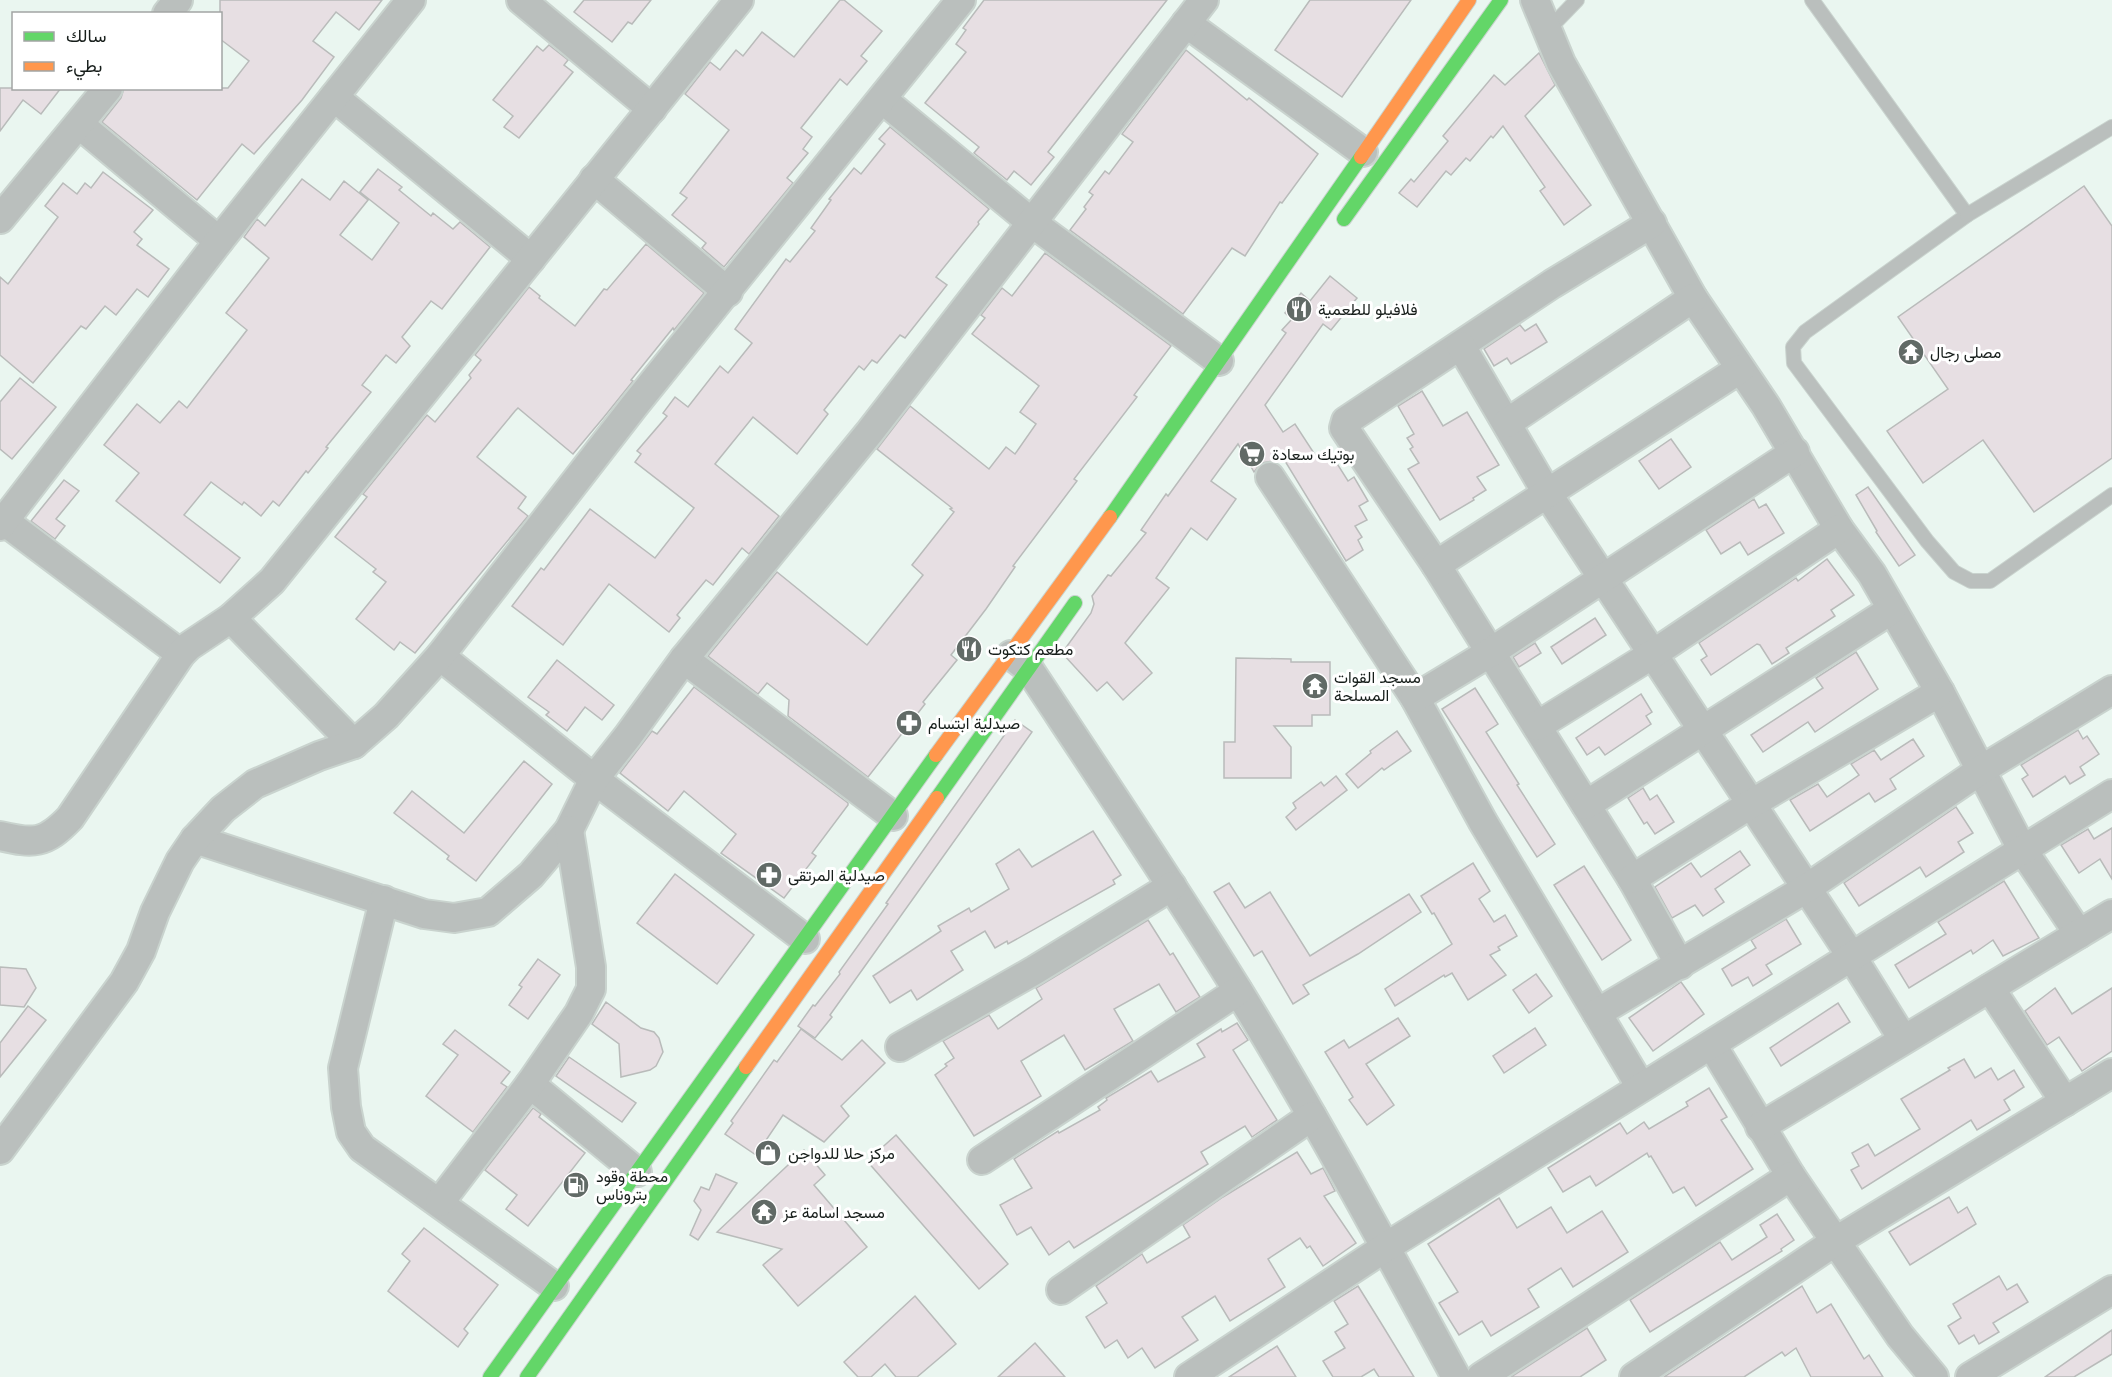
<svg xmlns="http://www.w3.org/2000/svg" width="2112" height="1377" font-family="'PT Sans',Vazirmatn,sans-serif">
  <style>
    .building { fill: #e7dfe3; stroke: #b9bbba; stroke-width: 1.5 }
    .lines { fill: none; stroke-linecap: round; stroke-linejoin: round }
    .lane-casing { stroke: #c9d3ce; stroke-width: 16 }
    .street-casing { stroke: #c9d3ce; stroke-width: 32 }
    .fast-casing { stroke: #c9d3ce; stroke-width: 16 }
    .slow-casing { stroke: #c9d3ce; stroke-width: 16 }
    .lane { stroke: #babfbd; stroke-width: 14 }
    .street { stroke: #babfbd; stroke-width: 28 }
    .fast { stroke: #63d668; stroke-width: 14 }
    .slow { stroke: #ff974d; stroke-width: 14 }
    .labels { text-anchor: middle; stroke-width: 6; stroke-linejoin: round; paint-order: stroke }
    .poi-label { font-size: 16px; fill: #171e1b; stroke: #fff; text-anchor: start }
  </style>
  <rect width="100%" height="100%" fill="#eaf6f0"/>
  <!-- building -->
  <g class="building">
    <path d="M220 0H382L359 30 336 12 313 41 334 57 302 100 254 154 242 144 197 200 102 122 121 98 124 88H228L249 61 220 39Z"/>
    <path d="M584 0H651L632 24 628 22 612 42 574 12Z"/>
    <path d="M840 0H844L882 31 861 56 867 61 847 85 840 79 801 128 812 137 803 149 808 153 787 178 793 183 724 267 702 248 706 243 672 215 687 198 680 193 729 130 685 94 710 62 720 70 736 50 743 56 762 32 794 57Z"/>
    <path d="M984 0H1167L1048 152 1054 157 1031 185 1014 171 1007 180 974 153 979 147 925 103 966 52 956 44 966 30 963 28Z"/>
    <path d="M1310 0H1411L1342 97 1275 50Z"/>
    <path d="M549 45 568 60 564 65 573 72 519 138 504 127 513 116 493 100 537 46 543 51Z"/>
    <path d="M1186 50 1247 100 1249 98 1318 154 1282 203 1280 202 1245 256 1232 248 1183 314 1070 230 1086 209 1084 207 1093 195 1089 192 1105 171 1109 174 1133 142 1122 134Z"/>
    <path d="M1539 53 1555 85 1525 116 1591 205 1564 225 1540 191 1545 187 1503 126 1493 138 1491 136 1470 161 1466 158 1451 175 1446 171 1417 207 1399 193 1411 179 1414 182 1448 141 1443 136 1494 75 1505 85Z"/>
    <path d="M0 88H61L41 114 23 100 0 131Z"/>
    <path d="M890 127 989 209 978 222 979 224 936 277 947 285 905 338 900 335 877 363 872 360 864 370 859 366 824 410 828 414 797 454 753 417 715 464 779 516 749 554 742 548 713 585 706 580 677 615 680 618 669 632 609 584 563 645 512 606 541 568 544 570 590 509 655 558 694 508 635 462 641 454 637 451 667 416 663 413 675 397 688 407 720 366 728 373 752 343 735 329 786 259 790 262 815 231 811 228 831 200 829 199 854 168 861 174 885 144 879 139Z"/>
    <path d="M378 169 402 187 399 190 431 216 433 213 453 229 460 222 490 247 442 309 431 301 402 337 410 346 396 363 386 355 362 385 371 392 326 447 328 448 308 473 306 471 279 506 273 501 261 516 244 502 242 505 211 482 184 515 240 558 220 583 116 501 139 473 104 445 137 404 160 423 179 401 187 408 247 330 226 313 269 258 244 237 257 219 265 226 302 179 330 200 344 181 368 200 340 235 372 260 399 223 360 192Z"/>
    <path d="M103 172 153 210 134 232 142 239 137 245 169 269 148 297 137 289 116 315 105 306 86 329 81 326 33 383 0 355V277L8 284 58 217 45 206 63 183 77 194 85 183 91 188Z"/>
    <path d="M2084 186 2112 226V458L2034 512 1983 440 1923 483 1887 431 1948 389 1898 317Z"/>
    <path d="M646 244 704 293 674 330 673 328 631 380 633 381 604 417 573 454 518 408 515 411 477 457 526 497 518 508 528 516 415 653 400 642 394 650 356 619 386 582 373 572 376 569 335 537 367 497 363 494 427 415 435 422 471 378 469 375 481 360 475 355 529 287 540 296 539 298 575 326 604 289 607 290Z"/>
    <path d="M1045 253 1171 346 1134 395 1137 397 1074 479 1077 481 1013 566 1015 567 986 609 951 655 957 660 923 702 925 704 868 777 788 716 789 700 767 683 758 694 708 656 777 572 867 645 923 575 912 565 954 512 950 509 952 508 877 449 910 406 989 469 1006 447 1015 454 1036 424 1020 412 1039 386 972 334 985 318 981 315 1002 288 1012 296Z"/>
    <path d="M1330 276 1357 298 1331 330 1323 324 1265 405 1283 432 1295 424 1319 461 1331 454 1348 481 1354 477 1368 501 1359 506 1367 520 1355 526 1362 537 1358 540 1363 550 1346 561 1282 456 1273 461 1261 463 1254 472 1238 444 1211 481 1236 499 1207 540 1191 528 1156 578 1169 588 1125 643 1152 673 1123 700 1107 682 1097 691 1062 653 1091 613 1094 604 1092 596 1108 575 1111 576 1146 533 1141 530 1166 494 1168 496 1286 333 1282 330 1292 319 1285 313 1301 293 1310 301Z"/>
    <path d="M1536 324 1547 342 1511 364 1507 358 1494 366 1484 349 1520 325 1525 331Z"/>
    <path d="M20 378 56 407 12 459 0 449V402Z"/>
    <path d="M1422 391 1443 426 1467 412 1499 465 1477 477 1486 490 1473 498 1474 500 1440 520 1408 469 1419 463 1410 449 1413 447 1407 438 1414 434 1398 406Z"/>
    <path d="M1671 439 1691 467 1659 489 1639 461Z"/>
    <path d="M64 480 79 491 56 519 65 526 55 539 31 521Z"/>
    <path d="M1868 487 1915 555 1899 566 1876 532 1877 531 1856 495Z"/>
    <path d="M1754 499 1759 508 1766 504 1784 533 1748 555 1740 542 1721 554 1706 530Z"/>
    <path d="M1827 559 1854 595 1831 610 1835 616 1786 648 1789 653 1772 664 1760 645 1757 644 1711 675 1701 660 1707 656 1699 643 1796 578 1798 581Z"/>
    <path d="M1595 618 1606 635 1562 664 1551 647Z"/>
    <path d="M1535 643 1541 653 1519 667 1513 657Z"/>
    <path d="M1856 652 1878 689 1815 732 1808 722 1763 752 1751 735 1823 688 1816 678Z"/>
    <path d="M1236 658 1291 659V662H1330V715H1312V726H1274L1291 747V778H1224V742H1235Z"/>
    <path d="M557 660 614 705 602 720 585 707 567 731 546 715 549 712 528 697Z"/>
    <path d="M694 687 848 803V805L812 853 816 856 784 898 721 853 736 834 684 791 668 811 620 773 652 731 657 734Z"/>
    <path d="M1475 688 1498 724 1486 732 1519 784 1517 785 1555 844 1537 857 1442 709Z"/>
    <path d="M1641 694 1652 712 1646 716 1651 724 1605 755 1599 747 1587 755 1576 738Z"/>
    <path d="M1015 720 1032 732 830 1015 832 1017 815 1038 798 1026 813 1005 815 1006 840 974 839 972 888 904 886 903Z"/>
    <path d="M2078 730 2083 739 2087 736 2099 754 2080 767 2085 775 2070 784 2065 776 2033 797 2022 779 2028 775 2021 765Z"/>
    <path d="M1397 731 1411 751 1384 770 1382 768 1358 788 1346 774 1371 753 1370 751Z"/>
    <path d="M1913 739 1924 756 1890 779 1896 789 1875 802 1869 793 1810 831 1790 800 1818 784 1827 797 1859 775 1851 764 1874 750 1881 760Z"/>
    <path d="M524 761 552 784 476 881 447 859 449 856 394 813 412 791 464 833Z"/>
    <path d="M1336 776 1347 790 1296 830 1286 817 1296 808 1293 803 1321 782 1324 786Z"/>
    <path d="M1643 788 1650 800 1657 795 1674 822 1655 834 1647 822 1644 824 1628 798Z"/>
    <path d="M1956 807 1973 833 1958 842 1964 852 1926 877 1920 867 1859 906 1844 883Z"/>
    <path d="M2112 828V879L2100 859 2079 873 2061 845 2088 829 2094 839Z"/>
    <path d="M1093 831 1121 875 1113 880 1115 884 1008 944 1007 941 995 948 985 931 951 951 963 970 917 1000 911 990 890 1003 873 976 941 931 938 926 969 908 971 912 1009 889 996 864 1019 849 1032 867Z"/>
    <path d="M1740 851 1750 865 1715 889 1724 902 1703 916 1695 905 1672 918 1655 887 1691 863 1701 877Z"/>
    <path d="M1473 863 1490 891 1479 899 1494 922 1505 915 1517 936 1498 947 1500 950 1490 955 1506 975 1468 1000 1452 973 1445 977 1444 975 1395 1006 1385 989 1452 944 1434 913 1432 914 1421 896Z"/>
    <path d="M1584 866 1631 940 1602 960 1554 885Z"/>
    <path d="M675 874 754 935 717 984 637 923Z"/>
    <path d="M2004 881 2039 938 2003 956 1993 940 1973 954 1971 950 1909 988 1895 965 1946 934 1938 922Z"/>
    <path d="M1229 883 1245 908 1270 892 1310 956 1409 894 1421 912 1358 954 1303 985 1309 994 1293 1004 1262 951 1254 956 1214 892Z"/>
    <path d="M1786 919 1801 944 1766 965 1772 974 1753 986 1748 977 1732 986 1722 969 1756 948 1751 940Z"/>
    <path d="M1148 920 1170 955 1173 953 1200 997 1176 1012 1159 984 1114 1009 1133 1041 1085 1070 1064 1035 1021 1061 1041 1096 974 1136 935 1075 947 1066 945 1064 954 1058 943 1041 989 1015 998 1029 1042 999 1036 988Z"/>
    <path d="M538 959 560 975 528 1019 509 1005 522 987 519 985Z"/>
    <path d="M0 967 26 969 36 988 24 1007 0 1005Z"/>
    <path d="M1536 974 1552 996 1529 1013 1513 990Z"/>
    <path d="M1681 982 1704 1014 1653 1051 1629 1018Z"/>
    <path d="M2055 988 2072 1014 2112 988V1051L2082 1071 2059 1037 2047 1045 2025 1011Z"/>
    <path d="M606 1002 641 1028 654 1032 659 1038 663 1052 656 1066 650 1070 621 1077 619 1044 592 1024Z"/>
    <path d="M1838 1003 1850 1022 1781 1066 1770 1048Z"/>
    <path d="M28 1006 46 1020 0 1077V1043Z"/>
    <path d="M1398 1018 1410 1036 1366 1064 1394 1105 1367 1125 1349 1100 1353 1097 1325 1052 1344 1040 1349 1048Z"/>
    <path d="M1237 1023 1248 1040 1233 1050 1277 1120 1252 1137 1245 1126 1201 1152 1208 1164 1074 1248 1069 1241 1049 1255 1031 1227 1017 1235 1000 1205 1032 1188 1014 1159 1058 1131 1059 1133 1100 1110 1098 1107 1107 1100 1106 1098 1151 1071 1158 1082 1205 1057 1197 1044 1221 1029 1222 1032Z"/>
    <path d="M1535 1028 1546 1045 1504 1073 1493 1056Z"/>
    <path d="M801 1029 842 1060 862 1040 885 1063 841 1106 849 1116 824 1142 783 1115 756 1155 725 1134 733 1123 731 1121 774 1060 777 1062Z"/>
    <path d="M455 1030 510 1072 501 1083 507 1087 473 1132 426 1096 458 1055 443 1044Z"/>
    <path d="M569 1057 636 1103 622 1122 556 1076Z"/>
    <path d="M1964 1059 1975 1078 1991 1068 1998 1080 2014 1070 2024 1087 2004 1100 2010 1110 1977 1130 1971 1120 1862 1189 1851 1170 1859 1166 1852 1153 1868 1144 1875 1156 1920 1129 1901 1099 1950 1070 1948 1068Z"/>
    <path d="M1709 1088 1727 1117 1721 1120 1753 1169 1696 1206 1684 1187 1673 1193 1651 1156 1649 1157 1647 1153 1596 1186 1590 1176 1563 1192 1548 1168 1620 1123 1627 1134 1644 1122 1649 1129 1688 1106 1686 1102Z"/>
    <path d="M533 1108 541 1114 539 1117 585 1153 528 1226 506 1209 517 1195 485 1170Z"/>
    <path d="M896 1135 1008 1264 979 1289 867 1161Z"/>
    <path d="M804 1150 825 1175 814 1185 867 1247 798 1306 763 1265 782 1249 717 1232Z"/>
    <path d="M1297 1152 1311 1174 1323 1168 1335 1191 1324 1196 1356 1243 1323 1266 1310 1246 1307 1248 1300 1238 1268 1259 1285 1287 1230 1321 1215 1296 1182 1317 1198 1340 1155 1368 1142 1348 1128 1358 1117 1340 1105 1348 1086 1317 1107 1303 1096 1286 1142 1254 1147 1263 1190 1237 1183 1225 1223 1197Z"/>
    <path d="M716 1174 737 1183 698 1240 690 1235 701 1210 694 1201 701 1187 709 1190Z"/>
    <path d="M1949 1197 1958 1213 1967 1207 1976 1224 1910 1265 1889 1232Z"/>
    <path d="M1499 1198 1517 1228 1551 1207 1567 1233 1602 1211 1628 1252 1573 1287 1561 1268 1528 1289 1539 1307 1491 1336 1482 1321 1459 1335 1439 1303 1458 1292 1428 1244Z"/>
    <path d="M1777 1214 1794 1240 1781 1249 1782 1251 1650 1332 1630 1300 1720 1242 1732 1260 1767 1237 1760 1225Z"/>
    <path d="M424 1228 498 1285 464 1329 468 1333 458 1347 388 1291 410 1261 402 1254Z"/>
    <path d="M1999 1276 2007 1290 2017 1284 2028 1302 1993 1323 1999 1332 1979 1344 1974 1335 1959 1344 1948 1326 1961 1318 1953 1304Z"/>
    <path d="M1358 1286 1381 1323 1414 1377H1379L1374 1369 1361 1377H1333L1323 1361 1345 1348 1335 1332 1348 1324 1334 1301Z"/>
    <path d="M1802 1286 1817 1313 1831 1304 1864 1359 1869 1355 1883 1377H1811L1796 1348 1785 1356 1782 1352 1744 1377H1664Z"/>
    <path d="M915 1296 956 1344 917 1377H896L885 1364 871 1377H858L844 1362Z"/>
    <path d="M1587 1328 1606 1360 1580 1377H1511Z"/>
    <path d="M2112 1330V1354L2074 1377H2045Z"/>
    <path d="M1035 1343 1065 1377H998Z"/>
    <path d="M1277 1346 1296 1377H1229Z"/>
  </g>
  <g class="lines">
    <defs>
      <g id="lane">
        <path d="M1812 0 1967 215 1805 332 1793 347 1794 363 1927 541 1954 572 1971 581H1990L2112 495"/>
        <path d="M1547 31 1577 0"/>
        <path d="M1967 215 2112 127"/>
      </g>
      <g id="street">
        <path d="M521 0 652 109"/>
        <path d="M1535 0 1561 63 1693 298 1766 406 1839 529 1872 574 1940 692 2022 849 2079 934"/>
        <path d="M167 14 178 0"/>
        <path d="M1186 23 1363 152"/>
        <path d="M334 97 531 259"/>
        <path d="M882 99 1031 222 1219 361"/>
        <path d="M80 125 219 241"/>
        <path d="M594 179 728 292"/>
        <path d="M0 219 108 88"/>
        <path d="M1652 223 1552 284 1346 421 1344 428 1436 565 1632 879 1680 965"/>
        <path d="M1461 346 1547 493 1852 957 1903 1039"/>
        <path d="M1507 423 1693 298"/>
        <path d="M1270 477 1415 698 1483 822 1641 1087"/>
        <path d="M4 521 181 654"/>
        <path d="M0 526 219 241 411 0"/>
        <path d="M1436 565 1740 369"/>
        <path d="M231 618 354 744"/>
        <path d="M1011 655 1029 669C1099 775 1170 881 1237 989 1315 1116 1385 1246 1456 1377"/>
        <path d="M440 656 594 779 805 939"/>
        <path d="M684 659 893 816"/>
        <path d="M1415 698 1491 652 1795 452"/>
        <path d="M1537 726 1653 654 1839 529"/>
        <path d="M1586 805 1891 610"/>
        <path d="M0 836C34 844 45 844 70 818L181 654 189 646 231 618 272 581 739 0"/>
        <path d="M195 839 424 914 454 918 488 912 531 875 569 830 594 779 628 736 684 659 869 433 1204 0"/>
        <path d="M1632 879 1751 804 1940 692"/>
        <path d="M384 900 343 1068 346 1107 351 1132 362 1148 554 1286"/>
        <path d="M1990 988 2065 1102"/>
        <path d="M1597 1013 1807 888 1981 770 2112 690"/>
        <path d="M1712 1045 1791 1176 1900 1336 1934 1377"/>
        <path d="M900 1047 1035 970 1172 886"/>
        <path d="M530 1084 637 1172"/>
        <path d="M1760 1127 2112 914"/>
        <path d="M0 1150 124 982 141 951 155 912 180 861 195 839 223 809 255 784 319 756 354 744 386 716 440 656 634 406 961 0"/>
        <path d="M982 1160 1238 991"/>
        <path d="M440 1202 530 1084 579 1013 591 989V967L569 830"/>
        <path d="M1061 1290 1312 1116"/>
        <path d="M1189 1377 1386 1247 2112 794"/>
        <path d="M1481 1377 1791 1176"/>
        <path d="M1634 1377 1836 1241 2112 1073"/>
        <path d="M1970 1377 2112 1290"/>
      </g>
      <g id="fast">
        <path d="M1344 219 1501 0"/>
        <path d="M1110 517 1361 157"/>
        <path d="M937 798 1075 603"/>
        <path d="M490 1377 936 755"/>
        <path d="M527 1377 746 1067"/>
      </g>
      <g id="slow">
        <path d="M1361 157 1469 0"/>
        <path d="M936 755 1110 517"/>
        <path d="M746 1067 937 798"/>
      </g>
    </defs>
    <!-- lane casing -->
    <use href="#lane" class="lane-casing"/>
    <!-- street casing -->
    <use href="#street" class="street-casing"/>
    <!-- fast casing -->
    <use href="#fast" class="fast-casing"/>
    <!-- slow casing -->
    <use href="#slow" class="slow-casing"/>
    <!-- lane -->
    <use href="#lane" class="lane"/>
    <!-- street -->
    <use href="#street" class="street"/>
    <!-- fast -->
    <use href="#fast" class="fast"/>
    <!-- slow -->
    <use href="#slow" class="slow"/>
  </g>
  <!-- icons -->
  <defs>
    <symbol id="restaurant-disc" viewBox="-11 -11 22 22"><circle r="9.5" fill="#616a66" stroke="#fff"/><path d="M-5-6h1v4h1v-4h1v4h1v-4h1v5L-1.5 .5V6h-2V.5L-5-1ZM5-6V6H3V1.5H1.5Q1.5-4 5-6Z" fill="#fff"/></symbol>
    <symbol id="temple-disc" viewBox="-11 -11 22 22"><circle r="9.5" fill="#616a66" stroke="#fff"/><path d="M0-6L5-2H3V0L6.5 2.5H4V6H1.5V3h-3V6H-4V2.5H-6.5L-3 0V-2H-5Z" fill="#fff"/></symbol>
    <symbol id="supermarket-disc" viewBox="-11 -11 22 22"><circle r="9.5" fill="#616a66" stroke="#fff"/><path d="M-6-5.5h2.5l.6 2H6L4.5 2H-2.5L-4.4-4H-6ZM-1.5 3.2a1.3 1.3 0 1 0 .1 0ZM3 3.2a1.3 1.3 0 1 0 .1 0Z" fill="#fff"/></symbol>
    <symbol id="pharmacy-disc" viewBox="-11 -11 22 22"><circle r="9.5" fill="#616a66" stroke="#fff"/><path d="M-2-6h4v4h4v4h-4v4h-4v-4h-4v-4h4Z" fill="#fff"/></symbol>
    <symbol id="shop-disc" viewBox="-11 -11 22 22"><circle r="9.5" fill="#616a66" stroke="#fff"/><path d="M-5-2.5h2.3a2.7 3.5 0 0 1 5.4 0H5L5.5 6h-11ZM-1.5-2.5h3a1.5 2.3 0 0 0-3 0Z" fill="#fff"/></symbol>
    <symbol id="fuel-disc" viewBox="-11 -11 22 22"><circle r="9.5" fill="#616a66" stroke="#fff"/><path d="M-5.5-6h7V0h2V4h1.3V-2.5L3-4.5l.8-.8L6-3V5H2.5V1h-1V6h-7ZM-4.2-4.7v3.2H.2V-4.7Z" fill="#fff"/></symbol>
  </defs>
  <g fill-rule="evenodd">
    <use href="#restaurant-disc" x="1284" y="294" width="30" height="30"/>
    <use href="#temple-disc" x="1896" y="337" width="30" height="30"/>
    <use href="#supermarket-disc" x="1237" y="439" width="30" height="30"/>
    <use href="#restaurant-disc" x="954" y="634" width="30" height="30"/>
    <use href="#temple-disc" x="1300" y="671" width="30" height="30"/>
    <use href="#pharmacy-disc" x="894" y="708" width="30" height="30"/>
    <use href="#pharmacy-disc" x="754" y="860" width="30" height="30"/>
    <use href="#shop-disc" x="753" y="1138" width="30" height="30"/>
    <use href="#fuel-disc" x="561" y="1170" width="30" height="30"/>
    <use href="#temple-disc" x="749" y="1197" width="30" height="30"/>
  </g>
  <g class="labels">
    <!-- poi labels -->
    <g class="poi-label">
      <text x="1318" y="315">فلافيلو للطعمية</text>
      <text x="1930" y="358">مصلى رجال</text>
      <text x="1272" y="460">بوتيك سعادة</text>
      <text x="988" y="655">مطعم كتكوت</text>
      <text x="1334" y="683">مسجد القوات<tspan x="1334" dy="18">المسلحة</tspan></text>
      <text x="928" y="729">صيدلية ابتسام</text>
      <text x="788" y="881">صيدلية المرتقى</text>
      <text x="788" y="1159">مركز حلا للدواجن</text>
      <text x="596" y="1182">محطة وقود<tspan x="596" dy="18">بتروناس</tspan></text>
      <text x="783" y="1218">مسجد اسامة عز</text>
    </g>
  </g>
  <!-- legend -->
  <rect x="12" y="12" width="210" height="78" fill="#ffffff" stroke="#a2a5a4" stroke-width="1.5"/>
  <rect x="24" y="32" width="30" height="9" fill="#63d668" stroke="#a2a5a4" stroke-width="1.5"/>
  <text x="66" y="42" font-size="18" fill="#171e1b">سالك</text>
  <rect x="24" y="62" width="30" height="9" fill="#ff974d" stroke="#a2a5a4" stroke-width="1.5"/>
  <text x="66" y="72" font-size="18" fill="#171e1b">بطيء</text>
</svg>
